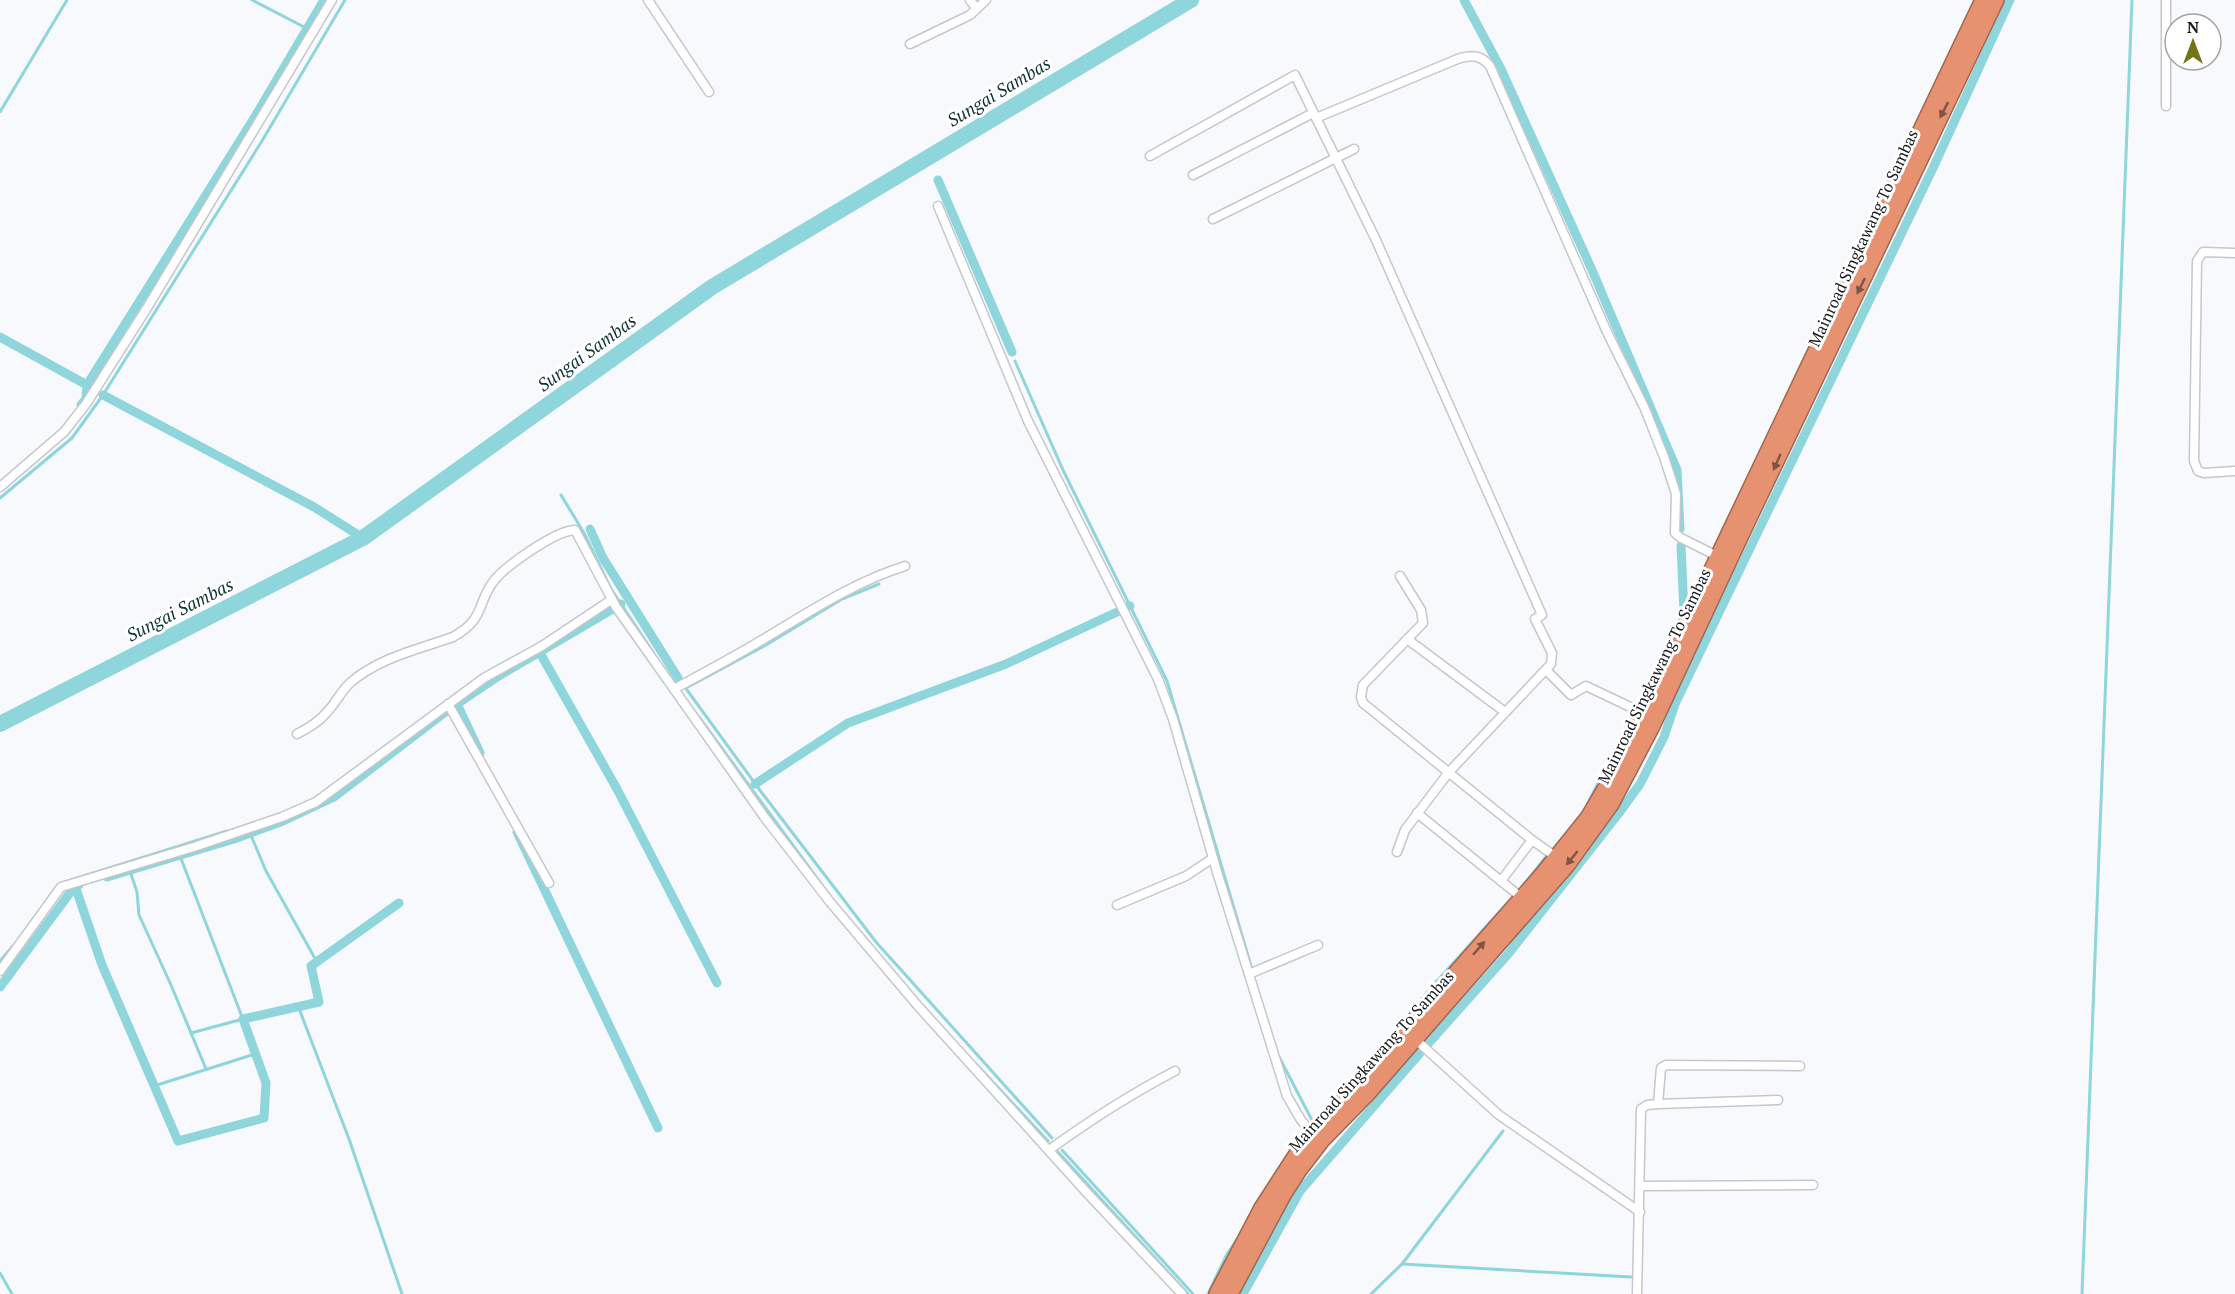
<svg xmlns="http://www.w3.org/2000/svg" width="2235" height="1294" font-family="'PT Serif',serif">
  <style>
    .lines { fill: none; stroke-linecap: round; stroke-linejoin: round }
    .stream { stroke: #8fd5dc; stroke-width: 3 }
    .canal { stroke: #8fd5dc; stroke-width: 9 }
    .river { stroke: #8fd5dc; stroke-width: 16 }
    .street-casing { stroke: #c5c7cb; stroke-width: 11 }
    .highway-casing { stroke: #9e6752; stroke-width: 18 }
    .street { stroke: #fff; stroke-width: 8 }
    .highway { stroke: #e69271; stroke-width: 15 }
    .oneway { fill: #7e5545 }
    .labels { text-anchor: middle; stroke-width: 6; stroke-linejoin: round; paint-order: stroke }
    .street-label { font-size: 16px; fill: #171819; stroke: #fff }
    .water-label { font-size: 18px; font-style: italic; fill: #103337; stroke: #fff }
  </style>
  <rect width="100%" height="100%" fill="#f7f9fd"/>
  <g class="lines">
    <!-- stream -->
    <g class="stream">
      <path d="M252 0 306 28"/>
      <path d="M0 112 67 0"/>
      <path d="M1015 361 1063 470 1167 681 1251 966"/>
      <path d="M561 495 584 533 611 589 653 652"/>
      <path d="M0 498 72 438 103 395 262 141 345 0"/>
      <path d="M686 688 766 645 842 599 879 584"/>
      <path d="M687 690 762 793 876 942 1052 1138"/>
      <path d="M699 717 830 896"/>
      <path d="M1588 803 1673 635"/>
      <path d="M250 833 266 871 317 962"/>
      <path d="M1555 847 1567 833"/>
      <path d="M180 856 244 1022"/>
      <path d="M130 871 137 892 139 915 171 985 206 1069"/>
      <path d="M71 880 227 831"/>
      <path d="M1521 888 1545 858"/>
      <path d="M0 961 13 946"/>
      <path d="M298 1006 349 1139 402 1294"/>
      <path d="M1407 1017 1437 981 1511 899"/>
      <path d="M191 1033 243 1019"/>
      <path d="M1277 1053 1314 1124 1316 1122"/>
      <path d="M976 1064 1048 1141"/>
      <path d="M154 1086 255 1054"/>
      <path d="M1503 1131 1402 1264 1631 1277"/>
      <path d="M1062 1150 1193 1294"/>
      <path d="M1058 1152 1188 1294"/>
      <path d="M0 1273 12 1294"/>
      <path d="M1208 1294 1227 1254 1240 1235"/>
      <path d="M1371 1294 1402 1264"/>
      <path d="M2082 1294 2132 0"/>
    </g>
    <!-- canal -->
    <g class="canal">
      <path d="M1464 0 1501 69 1592 270 1677 470 1680 529"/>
      <path d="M938 180 1012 352"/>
      <path d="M0 337 87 385"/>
      <path d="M103 395 314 507 363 538"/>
      <path d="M81 405 86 399 87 385 253 120 324 0"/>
      <path d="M590 529 603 558 678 678"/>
      <path d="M1681 546 1684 613"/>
      <path d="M1129 606H1130"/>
      <path d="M540 653 617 789 717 983"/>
      <path d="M480 753 457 704 497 677 621 604"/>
      <path d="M755 784 848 723 1006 664 1117 612"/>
      <path d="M517 832 658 1128"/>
      <path d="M107 877 234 839 283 821 334 797 448 710"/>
      <path d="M75 886 102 965 178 1141 264 1118 266 1083 243 1019 319 1002 311 966 399 903"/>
      <path d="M0 987 75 886 79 885"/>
      <path d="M1427 1045 1509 953 1619 813 1640 784 1664 737 1675 704 1933 168 2010 0"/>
      <path d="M1243 1294 1300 1191 1420 1053"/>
    </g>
    <!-- river -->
    <path class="river" d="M0 724 363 538 712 287 1191 0"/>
    <defs>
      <g id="street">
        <path d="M648 0 709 92"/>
        <path d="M970 0 976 8"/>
        <path d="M2166 0V106"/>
        <path d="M910 44 970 15 986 0"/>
        <path d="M1316 118 1460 58C1473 55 1481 55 1490 66L1607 332 1645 409 1664 457 1676 494 1675 533 1681 538 1719 557"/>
        <path d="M1150 156 1295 75 1376 240 1542 615 1535 619 1552 653 1551 664 1449 772 1405 830 1397 852"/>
        <path d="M1193 175 1313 113"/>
        <path d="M938 206 1028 421 1158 679 1173 719 1217 872 1287 1096 1301 1120 1313 1134"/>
        <path d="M1213 219 1354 149"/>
        <path d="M2235 253 2203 252 2197 261 2194 461 2198 471 2204 473 2235 471"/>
        <path d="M0 487 64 432 86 404 147 308 332 0"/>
        <path d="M1400 576 1421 610 1423 623 1363 685 1361 697 1363 703 1532 840 1556 857"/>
        <path d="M1407 639 1505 712"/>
        <path d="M1546 670 1571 695 1586 686 1645 714"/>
        <path d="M674 689C704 673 734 657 762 640 809 612 854 582 905 566"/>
        <path d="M448 704 549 883"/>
        <path d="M297 734C308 728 319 722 327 712 336 703 341 691 350 683 378 658 419 649 453 637 485 619 476 606 493 582 505 566 555 531 575 530L616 607 765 818 830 902 918 1006 1088 1194 1182 1294"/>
        <path d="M1417 813 1522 898"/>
        <path d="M1501 881 1532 840"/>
        <path d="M1117 905 1186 876 1213 858"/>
        <path d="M0 971 61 887 197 846 282 817 316 802 484 678 542 646 611 600"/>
        <path d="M1249 974 1318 945"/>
        <path d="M1415 1039 1499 1115 1640 1212"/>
        <path d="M1658 1104 1778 1100"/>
        <path d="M1049 1150C1089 1121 1131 1094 1175 1071"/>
        <path d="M1640 1186 1813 1185"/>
        <path d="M1637 1294 1641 1109 1647 1105 1658 1104 1661 1068 1666 1065 1800 1066"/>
      </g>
      <g id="highway">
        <path d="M1217 1294 1262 1208 1297 1154 1543 874 1588 818 1618 767 1983 0"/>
        <path d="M1230 1294 1283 1195 1299 1170 1322 1140 1367 1094 1567 865 1611 804 1652 726 1747 522 1996 0"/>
      </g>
    </defs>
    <!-- street casing -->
    <use href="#street" class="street-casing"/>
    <!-- highway casing -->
    <use href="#highway" class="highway-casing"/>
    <!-- street -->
    <use href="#street" class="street"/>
    <!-- highway -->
    <use href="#highway" class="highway"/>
  </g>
  <!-- one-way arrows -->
  <defs><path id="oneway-solid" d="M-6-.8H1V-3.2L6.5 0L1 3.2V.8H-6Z" transform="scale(1.5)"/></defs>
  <g class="oneway">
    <use href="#oneway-solid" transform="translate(1944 110) rotate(117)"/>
    <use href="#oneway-solid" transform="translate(1861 286) rotate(116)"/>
    <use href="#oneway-solid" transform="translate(1777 462) rotate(114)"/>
    <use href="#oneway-solid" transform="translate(1572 858) rotate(129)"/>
    <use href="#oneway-solid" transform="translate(1479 948) rotate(-49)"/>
  </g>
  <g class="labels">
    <!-- street labels -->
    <g class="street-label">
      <text transform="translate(1863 238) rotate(-65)" y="6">Mainroad Singkawang To Sambas</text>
      <text transform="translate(1654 676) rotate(-64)" y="6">Mainroad Singkawang To Sambas</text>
      <text transform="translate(1371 1061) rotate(-48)" y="6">Mainroad Singkawang To Sambas</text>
    </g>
    <!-- water labels -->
    <g class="water-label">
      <text transform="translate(999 92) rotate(-31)" y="6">Sungai Sambas</text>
      <text transform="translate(587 353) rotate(-36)" y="6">Sungai Sambas</text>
      <text transform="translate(180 610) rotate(-27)" y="6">Sungai Sambas</text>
    </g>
  </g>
  <!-- north arrow -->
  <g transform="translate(2193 42)"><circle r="28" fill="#ffffff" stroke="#a2a3a3" stroke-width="1.5"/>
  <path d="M0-4.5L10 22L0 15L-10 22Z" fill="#737318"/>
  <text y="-9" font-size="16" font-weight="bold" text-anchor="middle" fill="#171819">N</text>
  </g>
</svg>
